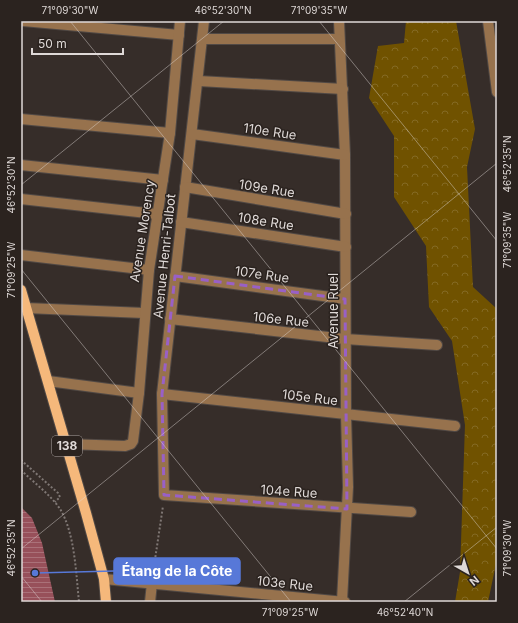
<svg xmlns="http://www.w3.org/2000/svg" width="518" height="623" font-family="Inter,sans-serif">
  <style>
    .forest { fill: url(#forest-crowns) }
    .water { fill: url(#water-rules) }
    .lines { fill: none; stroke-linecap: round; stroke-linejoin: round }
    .minor-casing { stroke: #514945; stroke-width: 12 }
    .major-casing { stroke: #514945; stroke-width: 12 }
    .path { stroke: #7f7774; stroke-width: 2; stroke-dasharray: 2 2; stroke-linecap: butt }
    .minor { stroke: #97724d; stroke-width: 10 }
    .major { stroke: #f5b87b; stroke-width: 10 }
    .marked { fill: none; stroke: #9960c6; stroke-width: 3; stroke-dasharray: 8 5; stroke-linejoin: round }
    .ticks { fill: none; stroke: #dfd9d7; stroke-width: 1; stroke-opacity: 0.45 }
    .labels { text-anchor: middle; stroke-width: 3; stroke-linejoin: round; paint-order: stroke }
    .shield { fill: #2b231f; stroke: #a9a2a0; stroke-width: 1 }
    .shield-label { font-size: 12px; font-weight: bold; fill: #dfd9d7 }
    .street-label { font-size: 13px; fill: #dfd9d7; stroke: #2b231f }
    .leader { fill: none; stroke: #5778d8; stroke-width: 1.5 }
    .callout-dot { fill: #5778d8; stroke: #2b231f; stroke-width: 1.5 }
    .callout { fill: #5778d8; stroke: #5778d8; stroke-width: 1.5 }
    .callout-label { font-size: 14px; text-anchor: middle; font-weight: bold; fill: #fff }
    .neatline { fill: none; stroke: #dfd9d7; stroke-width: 1.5 }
    .ticks-label { font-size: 10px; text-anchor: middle; fill: #dfd9d7 }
  </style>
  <defs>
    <pattern id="forest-crowns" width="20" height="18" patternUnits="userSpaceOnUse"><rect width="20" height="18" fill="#705200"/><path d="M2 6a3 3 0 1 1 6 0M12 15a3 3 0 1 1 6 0" fill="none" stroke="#846a24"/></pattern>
    <pattern id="water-rules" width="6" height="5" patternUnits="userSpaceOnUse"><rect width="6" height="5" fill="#97505a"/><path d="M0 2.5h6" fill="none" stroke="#aa7179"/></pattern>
  </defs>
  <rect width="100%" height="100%" fill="#362d29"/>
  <!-- forest -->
  <path class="forest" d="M406 21H456L475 129 467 167 473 287 497 309V559L488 602H455L460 572 465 425 452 341 429 307 426 246 394 197V136L369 98 378 46 404 43Z"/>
  <!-- water -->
  <path class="water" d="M21 507 32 518 42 543 55 602H21Z"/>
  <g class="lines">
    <defs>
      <g id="minor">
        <path d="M23 21 179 35"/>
        <path d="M204 21 162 394 164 495 411 512"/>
        <path d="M339 21 345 155 346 415 348 487 342 601"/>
        <path d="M488 21 497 92"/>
        <path d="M203 39H338"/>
        <path d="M199 81 343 89"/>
        <path d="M21 119 170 133"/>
        <path d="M192 134 345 155"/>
        <path d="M21 165 163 180"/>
        <path d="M185 187 346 214"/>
        <path d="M21 199 156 214"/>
        <path d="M181 222 346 247"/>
        <path d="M21 255 149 270"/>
        <path d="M175 276 345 299"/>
        <path d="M26 308 144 313"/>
        <path d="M170 319 345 339 437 345"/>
        <path d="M48 381 139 393"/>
        <path d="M162 394 455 426"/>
        <path d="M66 444 125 446 131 444 133 441 139 393 149 270 170 133 180 21"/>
        <path d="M104 579 345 602"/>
        <path d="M150 602 152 583"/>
      </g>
      <path id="major" d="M21 290 86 513 104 579 106 602"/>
    </defs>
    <!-- minor casing -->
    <use href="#minor" class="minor-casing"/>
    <!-- major casing -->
    <use href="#major" class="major-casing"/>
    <!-- path -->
    <g class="path">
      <path d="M21 460 58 493 60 497 55 502"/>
      <path d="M21 470C34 483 50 494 60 509 75 533 76 574 79 602"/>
      <path d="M153 573 163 506"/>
    </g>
    <!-- minor -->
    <use href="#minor" class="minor"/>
    <!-- major -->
    <use href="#major" class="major"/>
  </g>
  <!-- marked area -->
  <path class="marked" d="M175 276 345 299 347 509 164 495 162 394Z"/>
  <!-- ticks -->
  <path class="ticks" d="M70 21 497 549M319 21 497 241M21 185 224 21M21 269 291 602M21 549 497 163M21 576 42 602M404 602 497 527"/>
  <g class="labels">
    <!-- shield labels -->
    <rect class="shield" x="52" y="436" width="30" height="20" rx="3"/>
    <g class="shield-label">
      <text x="67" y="450">138</text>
    </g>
    <!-- street labels -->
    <g class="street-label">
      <text transform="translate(270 131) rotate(8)" y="5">110e Rue</text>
      <text transform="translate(267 188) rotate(9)" y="5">109e Rue</text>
      <text transform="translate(266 221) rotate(9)" y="5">108e Rue</text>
      <text transform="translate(142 231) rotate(-81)" y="5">Avenue Morency</text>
      <text transform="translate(164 256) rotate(-84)" y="5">Avenue Henri-Talbot</text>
      <text transform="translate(262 274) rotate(8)" y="5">107e Rue</text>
      <text transform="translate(333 311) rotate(-90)" y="5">Avenue Ruel</text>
      <text transform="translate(281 319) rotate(6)" y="5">106e Rue</text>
      <text transform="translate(310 397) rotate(7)" y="5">105e Rue</text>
      <text transform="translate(289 491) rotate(4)" y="5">104e Rue</text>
      <text transform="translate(285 583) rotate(6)" y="5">103e Rue</text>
    </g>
  </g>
  <!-- callouts -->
  <path class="leader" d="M35 573L114 571"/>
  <circle class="callout-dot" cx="35" cy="573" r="4"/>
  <rect class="callout" x="114" y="558" width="126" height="26" rx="4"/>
  <g class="callout-label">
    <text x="177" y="576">Étang de la Côte</text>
  </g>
  <!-- border -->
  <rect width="518" height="623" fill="none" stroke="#2b231f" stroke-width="44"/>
  <!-- north arrow -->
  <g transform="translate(468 573) rotate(141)" stroke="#2b231f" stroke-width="3" paint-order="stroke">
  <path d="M0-3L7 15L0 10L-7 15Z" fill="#dfd9d7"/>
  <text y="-6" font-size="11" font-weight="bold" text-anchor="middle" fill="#dfd9d7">N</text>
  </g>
  <!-- scale -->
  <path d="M32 48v6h91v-6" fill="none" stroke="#dfd9d7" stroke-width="2"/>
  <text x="38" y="48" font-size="12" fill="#dfd9d7" stroke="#2b231f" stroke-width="3" paint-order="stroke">50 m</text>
  <rect x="22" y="22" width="474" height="579" class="neatline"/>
  <g class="ticks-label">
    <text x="70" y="14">71°09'30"W</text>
    <text x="223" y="14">46°52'30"N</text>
    <text x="319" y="14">71°09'35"W</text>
    <text transform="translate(507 164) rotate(-90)" y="4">46°52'35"N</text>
    <text transform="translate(11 185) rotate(-90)" y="4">46°52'30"N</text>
    <text transform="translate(507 240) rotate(-90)" y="4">71°09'35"W</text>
    <text transform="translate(11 270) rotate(-90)" y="4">71°09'25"W</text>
    <text transform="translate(507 548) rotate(-90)" y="4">71°09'30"W</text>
    <text transform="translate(11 548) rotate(-90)" y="4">46°52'35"N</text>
    <text x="290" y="616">71°09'25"W</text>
    <text x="405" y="616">46°52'40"N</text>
  </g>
</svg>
